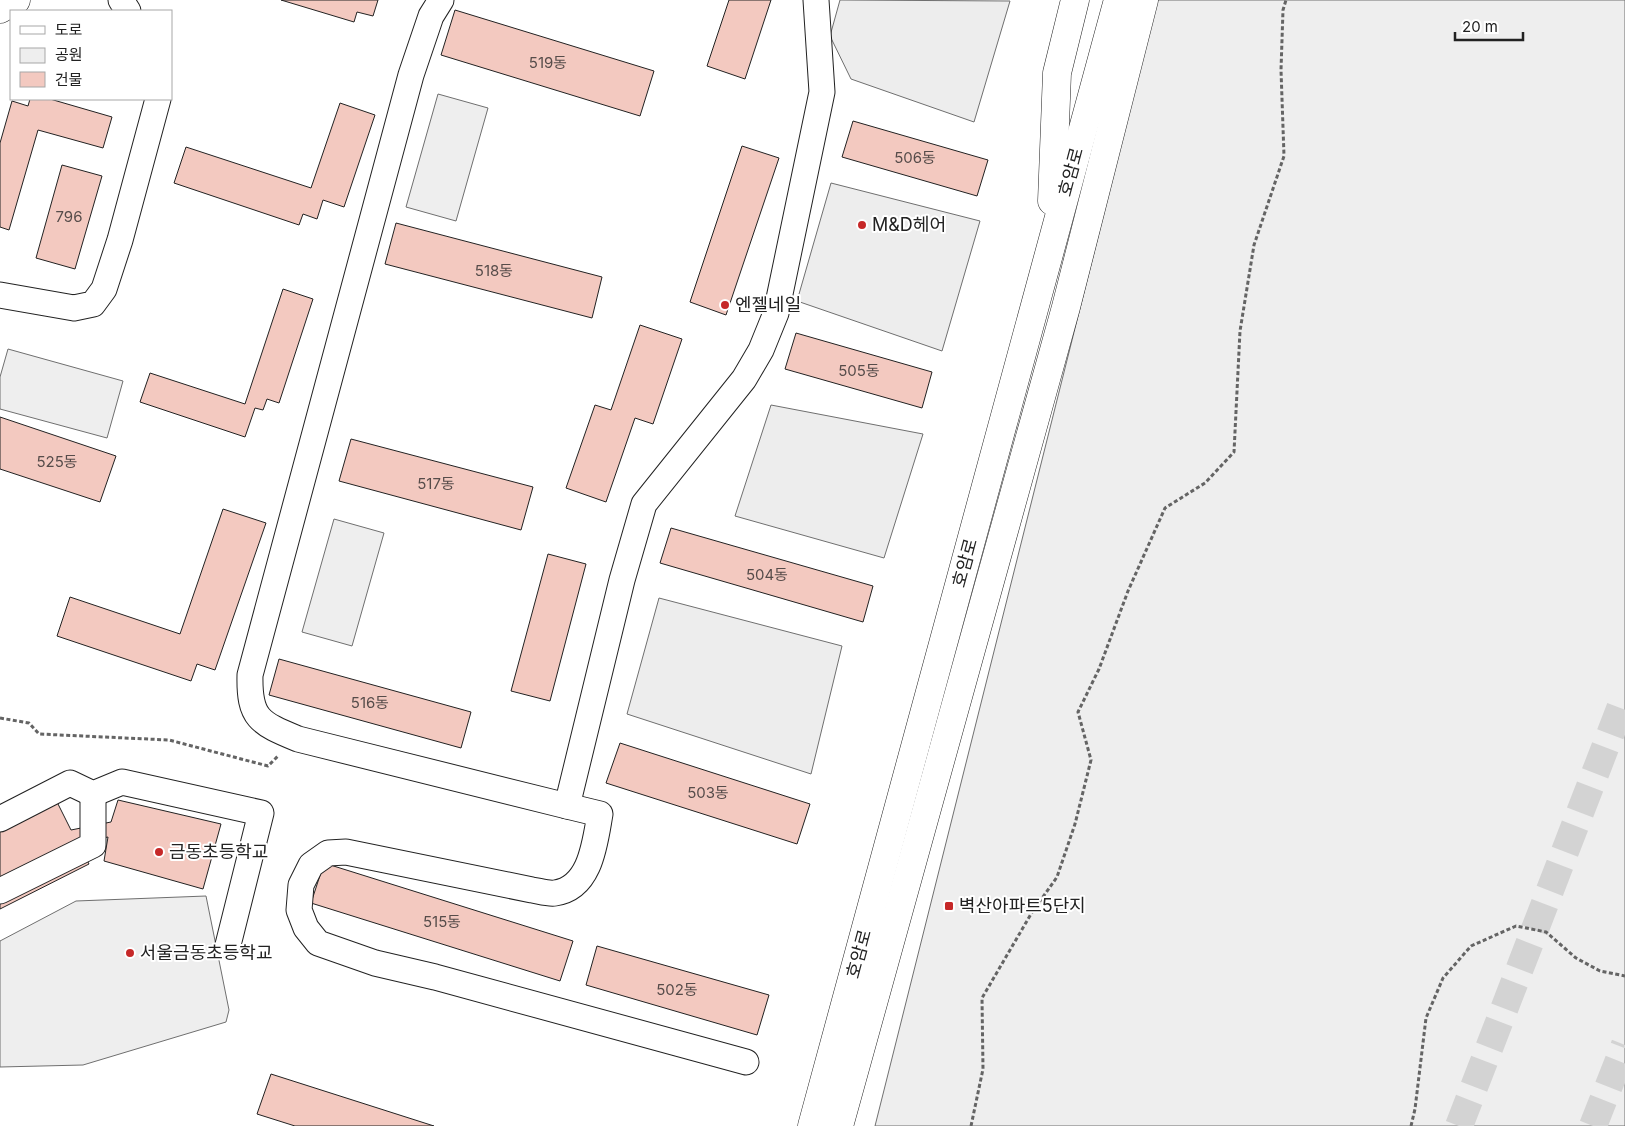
<svg xmlns="http://www.w3.org/2000/svg" width="1625" height="1126" font-family="Inter,'Noto Sans KR',sans-serif">
  <style>
    .green { fill: #eee; stroke: #6f6f6f }
    .parking { fill: #ededed; stroke: #6f6f6f }
    .building { fill: #f3c9c0; stroke: #222 }
    .lines { fill: none; stroke-linecap: round; stroke-linejoin: round }
    .highway-tunnel { stroke: #d3d3d3; stroke-width: 28; stroke-dasharray: 28 14; stroke-linecap: butt }
    .minor-casing { stroke: #222; stroke-width: 27 }
    .major-casing { stroke: #222; stroke-width: 29 }
    .path { stroke: #646464; stroke-width: 3; stroke-dasharray: 4 2.5; stroke-linecap: butt }
    .minor { stroke: #fff; stroke-width: 25 }
    .major { stroke: #fff; stroke-width: 28 }
    .poi-dot { fill: #c62828; stroke: #fff; stroke-width: 2 }
    .labels { text-anchor: middle; stroke-width: 4; stroke-linejoin: round; paint-order: stroke }
    .number-label { font-size: 15px; fill: #564c4a }
    .street-label { font-size: 18px; fill: #222; stroke: #fff }
    .poi-label { font-size: 18px; fill: #222; stroke: #fff; text-anchor: start }
  </style>
  <rect width="100%" height="100%" fill="#fff"/>
  <!-- green -->
  <g class="green">
    <path d="M1156 0H1625V1126H875L1134 93Z"/>
    <path d="M438 94 488 108 456 221 406 207Z"/>
    <path d="M8 349 123 381 107 438 0 409V377Z"/>
    <path d="M334 519 384 533 352 646 302 632Z"/>
    <path d="M206 896 229 1010 226 1022 83 1065 0 1067V941L76 901Z"/>
  </g>
  <!-- parking -->
  <g class="parking">
    <path d="M840 0 1010 1 974 122 851 79 830 36Z"/>
    <path d="M831 183 980 221 942 351 797 301Z"/>
    <path d="M771 405 923 434 884 558 735 516Z"/>
    <path d="M659 598 842 646 811 774 627 714Z"/>
  </g>
  <!-- building -->
  <g class="building">
    <path d="M281 0H378L373 16 357 12 354 22Z"/>
    <path d="M729 0H771L745 79 707 66Z"/>
    <path d="M455 10 654 71 640 116 441 55Z"/>
    <path d="M30 99H50L112 117 103 148 38 130 9 230 0 227V143L12 101 28 106Z"/>
    <path d="M340 103 375 115 344 207 323 200 317 219 303 214 299 225 174 183 186 147 311 188Z"/>
    <path d="M853 121 988 160 977 196 842 157Z"/>
    <path d="M742 146 779 158 726 315 690 302Z"/>
    <path d="M62 165 102 176 75 269 36 258Z"/>
    <path d="M396 223 602 277 592 318 385 264Z"/>
    <path d="M283 289 313 299 279 403 267 399 263 410 255 408 245 437 140 402 150 373 245 404Z"/>
    <path d="M640 325 682 339 653 424 635 418 606 502 566 488 595 405 611 410Z"/>
    <path d="M796 333 932 372 922 408 785 369Z"/>
    <path d="M0 417 116 456 100 502 0 469Z"/>
    <path d="M351 439 533 487 521 530 339 481Z"/>
    <path d="M223 509 266 523 215 670 197 664 191 681 57 636 70 597 180 634Z"/>
    <path d="M671 528 873 586 863 622 660 563Z"/>
    <path d="M548 554 586 564 550 701 511 691Z"/>
    <path d="M279 659 471 712 461 748 269 695Z"/>
    <path d="M620 743 810 804 797 844 606 783Z"/>
    <path d="M118 800 221 824 203 889 104 861 108 837 78 843 89 864 0 909V829L57 802 71 830 111 822Z"/>
    <path d="M324 863 573 941 560 981 311 903Z"/>
    <path d="M597 946 769 995 757 1035 586 985Z"/>
    <path d="M271 1074 434 1126H295L257 1114Z"/>
  </g>
  <g class="lines">
    <!-- highway-tunnel -->
    <g class="highway-tunnel">
      <path d="M1459 1126 1625 696"/>
      <path d="M1593 1126 1625 1045"/>
    </g>
    <defs>
      <g id="minor">
        <path d="M121 0 128 11"/>
        <path d="M441 0 431 16 411 75 250 675C249 718 259 723 298 739L567 806 622 580 644 504 744 379 761 350 776 313 822 92 816 0"/>
        <path d="M0 295 74 308 93 304 104 289 120 240 158 99"/>
        <path d="M567 806 600 814C595 842 591 888 555 893 548 894 539 891 532 890L346 852 328 853 311 865 301 885 299 910 306 928 318 943 375 963 435 977 746 1062"/>
        <path d="M0 819 70 783 93 794 122 782 261 813 228 945"/>
        <path d="M0 891 93 845V794"/>
      </g>
      <g id="major">
        <path d="M0 9 16 0"/>
        <path d="M1052 201 1057 73 1075 0"/>
        <path d="M812 1126 1118 0"/>
        <path d="M839 1126 1066 307 1144 0"/>
      </g>
    </defs>
    <!-- minor casing -->
    <use href="#minor" class="minor-casing"/>
    <!-- major casing -->
    <use href="#major" class="major-casing"/>
    <!-- path -->
    <g class="path">
      <path d="M0 718 29 723 39 734 169 740 268 766 279 755"/>
      <path d="M971 1126 983 1069 982 998 1031 914 1057 877 1075 824 1091 760 1078 712 1099 669 1128 591 1165 508 1205 483 1234 452 1240 331 1254 245 1284 156 1281 70 1283 10 1286 0"/>
      <path d="M1411 1126 1415 1109 1426 1018 1443 978 1471 946 1516 926 1546 932 1576 958 1600 971 1625 976"/>
    </g>
    <!-- minor -->
    <use href="#minor" class="minor"/>
    <!-- major -->
    <use href="#major" class="major"/>
  </g>
  <!-- markers -->
  <g class="poi-dot">
    <circle cx="862" cy="225" r="5"/>
    <circle cx="725" cy="305" r="5"/>
    <circle cx="159" cy="852" r="5"/>
    <rect x="944" y="901" width="10" height="10" rx="2.5"/>
    <circle cx="130" cy="953" r="5"/>
  </g>
  <g class="labels">
    <!-- number labels -->
    <g class="number-label">
      <text x="548" y="68">519동</text>
      <text x="915" y="163">506동</text>
      <text x="69" y="222">796</text>
      <text x="494" y="276">518동</text>
      <text x="859" y="376">505동</text>
      <text x="57" y="467">525동</text>
      <text x="436" y="489">517동</text>
      <text x="767" y="580">504동</text>
      <text x="370" y="708">516동</text>
      <text x="708" y="798">503동</text>
      <text x="442" y="927">515동</text>
      <text x="677" y="995">502동</text>
    </g>
    <!-- street labels -->
    <g class="street-label">
      <text transform="translate(1071 172) rotate(-75)" y="6">호암로</text>
      <text transform="translate(965 563) rotate(-75)" y="6">호암로</text>
      <text transform="translate(859 954) rotate(-75)" y="6">호암로</text>
    </g>
    <!-- poi labels -->
    <g class="poi-label">
      <text x="872" y="231">M&amp;D헤어</text>
      <text x="735" y="311">엔젤네일</text>
      <text x="169" y="858">금동초등학교</text>
      <text x="959" y="912">벽산아파트5단지</text>
      <text x="140" y="959">서울금동초등학교</text>
    </g>
  </g>
  <!-- legend -->
  <rect x="10" y="10" width="162" height="90" fill="#ffffff" stroke="#a7a7a7"/>
  <rect x="20" y="26" width="25" height="8" fill="#ffffff" stroke="#a7a7a7"/>
  <text x="55" y="35" font-size="15" fill="#222222">도로</text>
  <rect x="20" y="48" width="25" height="15" fill="#eeeeee" stroke="#a7a7a7"/>
  <text x="55" y="60" font-size="15" fill="#222222">공원</text>
  <rect x="20" y="72" width="25" height="15" fill="#f3c9c0" stroke="#a7a7a7"/>
  <text x="55" y="85" font-size="15" fill="#222222">건물</text>
  <!-- scale -->
  <path d="M1455 32v8h68v-8" fill="none" stroke="#222222" stroke-width="2.5"/>
  <text x="1462" y="32" font-size="15" fill="#222222" stroke="#ffffff" stroke-width="4" paint-order="stroke">20 m</text>
</svg>
